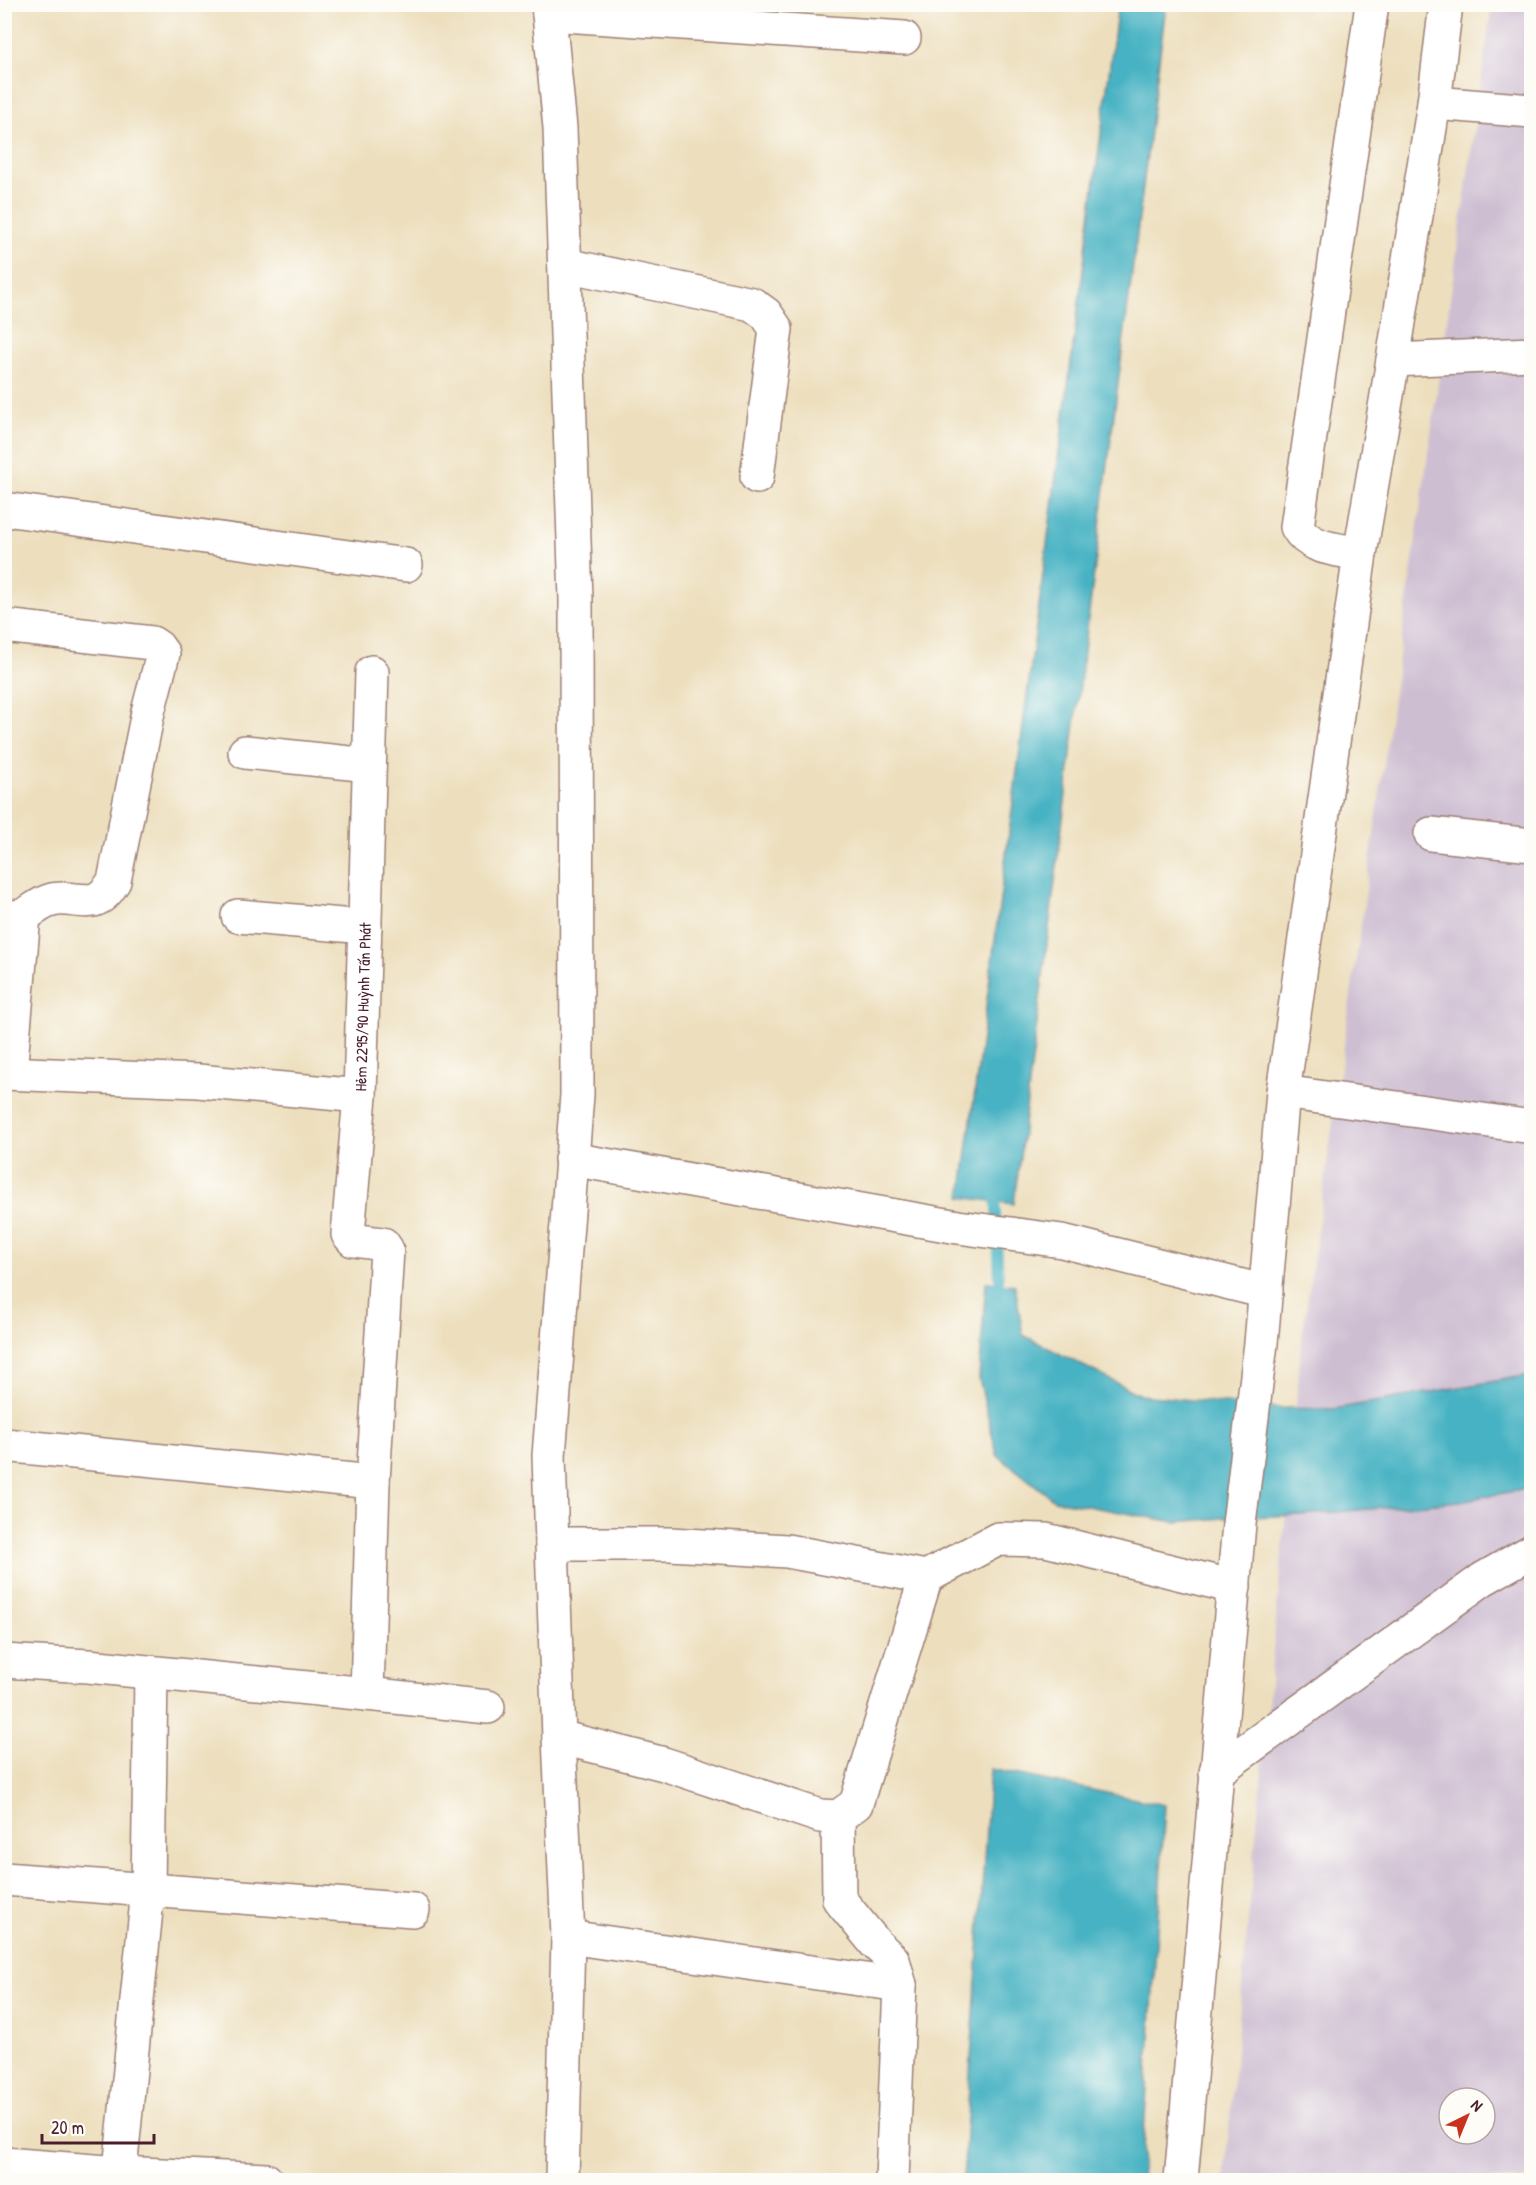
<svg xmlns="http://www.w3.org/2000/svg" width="1536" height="2185" font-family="'Patrick Hand',sans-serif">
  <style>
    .industrial { fill: #cebed2; fill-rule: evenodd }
    .water { fill: #46b2c3; stroke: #486877; stroke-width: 1.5 }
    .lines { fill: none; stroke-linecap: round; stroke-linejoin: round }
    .stream { stroke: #46b2c3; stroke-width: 10 }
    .minor-casing { stroke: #9c7f74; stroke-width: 36 }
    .minor { stroke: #fff; stroke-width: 33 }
    .labels { text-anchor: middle; stroke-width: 5; stroke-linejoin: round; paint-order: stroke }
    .street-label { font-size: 16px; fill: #4a1f2b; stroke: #fdfcf7 }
  </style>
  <rect width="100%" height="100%" fill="#fdfcf7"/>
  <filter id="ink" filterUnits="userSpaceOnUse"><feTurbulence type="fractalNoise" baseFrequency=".0167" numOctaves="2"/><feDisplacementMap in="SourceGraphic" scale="12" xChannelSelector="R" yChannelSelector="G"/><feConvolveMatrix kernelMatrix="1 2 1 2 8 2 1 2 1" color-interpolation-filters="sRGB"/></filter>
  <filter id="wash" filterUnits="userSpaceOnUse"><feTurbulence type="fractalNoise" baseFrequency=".008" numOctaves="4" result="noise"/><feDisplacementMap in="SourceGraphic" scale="24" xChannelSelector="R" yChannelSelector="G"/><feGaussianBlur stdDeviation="1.35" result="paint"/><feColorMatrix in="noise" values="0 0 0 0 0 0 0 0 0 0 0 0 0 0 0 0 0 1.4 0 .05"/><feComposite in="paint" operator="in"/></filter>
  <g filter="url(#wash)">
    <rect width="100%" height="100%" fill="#eddfbe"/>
    <!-- industrial -->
    <path class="industrial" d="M1492 5H1531V2180H1224L1302 1339ZM1449 2098H1485V2134H1449Z"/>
    <!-- water -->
    <g class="water">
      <path d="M1118 5H1166L1014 1204 961 1197Z"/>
      <path d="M986 1282 1015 1285 1023 1335 1140 1395 1276 1408 1334 1409 1531 1375V1488L1459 1501 1302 1515 1224 1518 1175 1522 1054 1500 997 1455 979 1378Z"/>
      <path d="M990 1769 1165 1805 1141 2180H963Z"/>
    </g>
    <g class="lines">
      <!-- stream -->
      <path class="stream" d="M995 1189 999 1283"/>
    </g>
  </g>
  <g filter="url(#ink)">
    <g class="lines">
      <defs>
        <g id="minor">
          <path d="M548 4 560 128 576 599 577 1095 549 1456 552 1544H670L787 1551 926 1577 998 1539 1046 1540 1234 1587"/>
          <path d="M549 14 904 38"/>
          <path d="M1434 103 1532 111"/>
          <path d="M565 265 752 304 766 314 776 329 757 477"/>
          <path d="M1393 360 1532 354"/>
          <path d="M4 512 12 510 406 565"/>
          <path d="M1360 554C1337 549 1309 549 1297 527L1372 4"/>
          <path d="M4 626 152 643 158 647 163 654 148 712 114 881C109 889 104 897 94 900 81 903 65 896 52 900 32 905 28 922 4 915"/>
          <path d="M245 752 369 765"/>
          <path d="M1431 834 1532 845"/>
          <path d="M238 916 365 927"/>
          <path id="s1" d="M4 1073 198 1081 360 1096 372 672"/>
          <path d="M10 1073 24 916"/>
          <path d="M1283 1092 1532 1127"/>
          <path d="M360 1096 348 1234 353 1240 383 1244 387 1250 373 1482"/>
          <path d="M571 1159 958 1227 1062 1241 1266 1292"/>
          <path d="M4 1445 373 1482 367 1694 88 1666 4 1661"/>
          <path d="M552 1544 559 1737 664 1764 820 1816 838 1817 856 1804 926 1577"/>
          <path d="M367 1694 488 1707"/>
          <path d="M559 1737 568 1937 562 2180"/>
          <path d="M1216 1772 1483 1579 1532 1551"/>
          <path d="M838 1817 839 1899 876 1944 893 1960 900 1985 892 2180"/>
          <path d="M4 1879 413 1910"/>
          <path d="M568 1937 900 1985"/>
          <path d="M4 2164 120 2173 266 2180"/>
          <path d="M119 2180 148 1890 151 1673"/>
          <path d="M1181 2180 1239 1524 1261 1343 1283 1092 1360 554 1393 360 1434 103 1446 4"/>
        </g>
      </defs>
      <!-- minor casing -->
      <use href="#minor" class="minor-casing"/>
      <!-- minor -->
      <use href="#minor" class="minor"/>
    </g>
  </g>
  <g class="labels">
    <!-- street labels -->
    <g class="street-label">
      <text dy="6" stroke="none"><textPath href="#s1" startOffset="446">Hẻm 2295/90 Huỳnh Tấn Phát</textPath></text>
    </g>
  </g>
  <!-- margin -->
  <rect width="1536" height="2185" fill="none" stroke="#fdfcf7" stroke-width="24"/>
  <!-- north arrow -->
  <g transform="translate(1467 2116) rotate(43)"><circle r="28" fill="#fdfcf7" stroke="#b5a4a5" stroke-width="1.5"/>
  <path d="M0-4.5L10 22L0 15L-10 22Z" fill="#c8321e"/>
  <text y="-9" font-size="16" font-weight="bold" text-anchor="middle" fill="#4a1f2b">N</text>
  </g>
  <!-- scale -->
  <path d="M42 2134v9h112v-9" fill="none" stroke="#4a1f2b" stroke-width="3"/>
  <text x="51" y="2134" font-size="18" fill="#4a1f2b" stroke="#fdfcf7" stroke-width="4.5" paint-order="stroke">20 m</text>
</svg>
